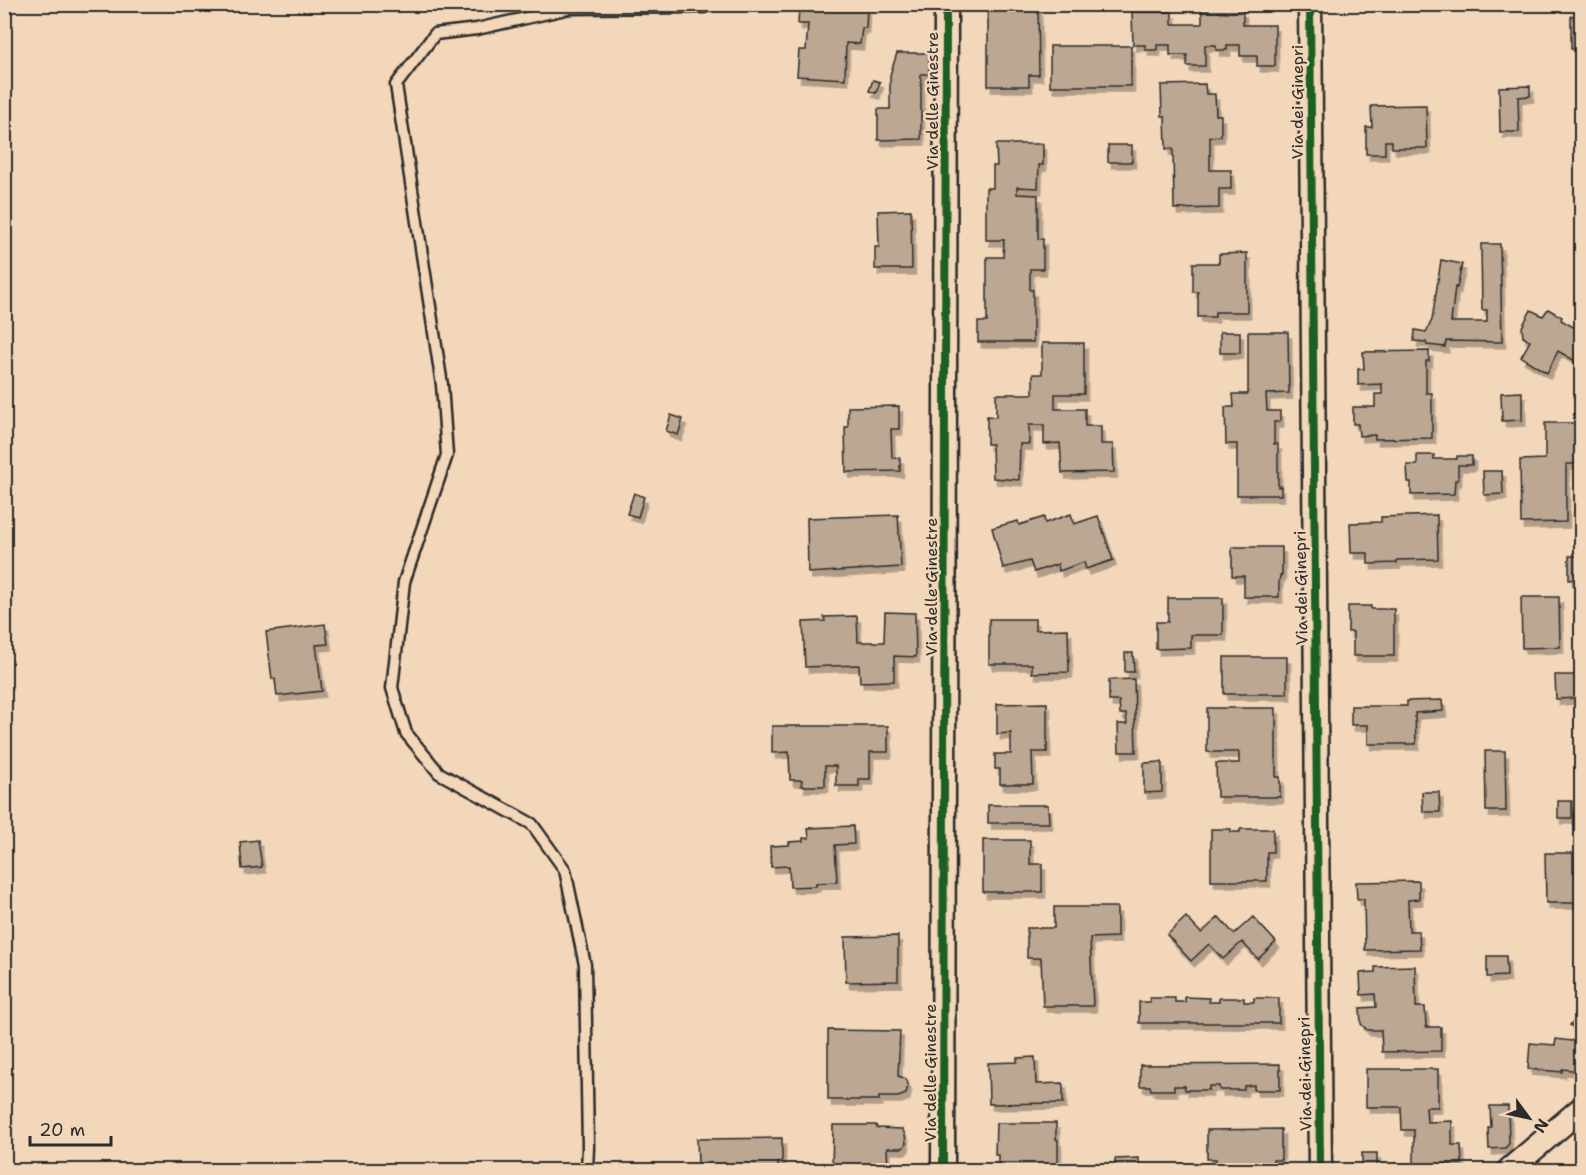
<svg xmlns="http://www.w3.org/2000/svg" width="1586" height="1175" font-family="'Shantell Sans',sans-serif">
	<style>
		.building { fill: #bba792; stroke: #2b2b2b; stroke-width: 1.5; filter: url(#shadow) }
		.lines { fill: none; stroke-linecap: round; stroke-linejoin: round }
		.lane-casing { stroke: #2b2b2b; stroke-width: 15 }
		.street-casing { stroke: #2b2b2b; stroke-width: 27 }
		.lane { stroke: #f3d7ba; stroke-width: 10 }
		.street { stroke: #f3d7ba; stroke-width: 22 }
		.cycleway-casing { stroke: #f3d7ba; stroke-width: 11 }
		.cycleway { stroke: #1b5e20; stroke-width: 8 }
		.labels { text-anchor: middle; dominant-baseline: central; stroke-width: 5; stroke-linejoin: round; paint-order: stroke }
		.street-label { font-size: 16px; fill: #2b2b2b; stroke: #f3d7ba }
	</style>
	<defs>
		<filter id="shadow"><feDropShadow dx="3.5" dy="6" stdDeviation="0" flood-color="#0004"/></filter>
	</defs>
	<rect width="100%" height="100%" fill="#f3d7ba"/>
	<filter id="ink" filterUnits="userSpaceOnUse"><feTurbulence type="fractalNoise" baseFrequency=".0167" numOctaves="2"/><feDisplacementMap in="SourceGraphic" scale="12" xChannelSelector="R" yChannelSelector="G"/><feConvolveMatrix kernelMatrix="1 2 1 2 8 2 1 2 1" color-interpolation-filters="sRGB"/></filter>
	<g filter="url(#ink)">
		<!-- building -->
		<g class="building">
			<polygon points="809,4 867,7 866,28 862,28 860,44 846,43 845,79 797,76 799,50 806,50 808,24 798,24 799,6 809,7"/>
			<polygon points="988,4 1038,4 1039,75 1029,75 1029,86 988,86"/>
			<polygon points="1202,11 1243,11 1243,25 1275,25 1275,66 1257,66 1257,56 1240,56 1240,45 1227,45 1227,50 1216,50 1216,45 1205,45 1205,66 1187,66 1187,55 1170,55 1170,45 1157,45 1157,50 1145,50 1145,45 1133,45 1132,12 1172,12 1172,24 1202,24"/>
			<rect x="1571" y="16" width="11" height="33"/>
			<rect x="1050" y="46" width="81" height="40"/>
			<polygon points="897,53 929,53 929,74 921,74 921,139 878,140 878,109 890,109 890,75"/>
			<polygon points="873,80 880,82 876,93 869,91"/>
			<polygon points="1205,84 1206,94 1215,94 1216,115 1221,115 1221,136 1210,137 1210,170 1231,170 1231,189 1219,189 1219,208 1174,209 1173,149 1166,149 1165,116 1162,116 1161,85"/>
			<polygon points="1530,86 1530,96 1518,97 1519,132 1500,132 1499,87"/>
			<polygon points="1426,105 1427,148 1392,148 1392,141 1385,141 1385,154 1366,154 1366,127 1372,127 1371,106"/>
			<polygon points="996,144 1043,144 1043,165 1039,165 1038,188 1017,187 1017,194 1038,195 1038,239 1043,239 1043,269 1030,269 1030,290 1033,290 1033,342 978,342 978,322 987,322 987,257 1003,257 1004,240 986,240 986,188 993,188 993,166 997,166"/>
			<rect x="1108" y="145" width="24" height="17"/>
			<polygon points="911,210 912,269 875,269 875,247 879,247 878,211"/>
			<polygon points="1481,244 1500,244 1502,342 1446,341 1445,347 1427,345 1426,342 1414,341 1415,330 1426,332 1432,320 1441,260 1462,264 1457,288 1455,287 1451,322 1487,322 1487,310 1482,310"/>
			<polygon points="1247,253 1247,312 1215,312 1215,317 1198,317 1198,292 1193,292 1193,263 1219,263 1219,254"/>
			<polygon points="1548,309 1562,317 1561,320 1582,332 1582,365 1558,351 1547,373 1521,357 1530,341 1523,337 1522,327 1531,310 1543,316"/>
			<rect x="1220" y="332" width="20" height="21"/>
			<polygon points="1248,332 1288,332 1289,393 1266,394 1267,411 1280,411 1280,422 1274,422 1274,444 1278,444 1278,487 1281,486 1281,495 1237,495 1237,444 1226,444 1225,407 1234,407 1233,394 1248,394"/>
			<polygon points="1042,343 1084,343 1084,394 1055,394 1055,409 1085,409 1085,426 1101,426 1101,444 1113,444 1114,472 1062,473 1060,443 1044,444 1044,425 1029,425 1029,444 1020,444 1019,480 993,478 992,444 987,444 987,416 996,417 996,394 1033,394 1033,374 1042,374"/>
			<polygon points="1429,351 1429,361 1426,361 1426,393 1432,393 1432,438 1375,439 1375,435 1359,436 1358,424 1353,424 1353,407 1375,407 1375,394 1382,394 1382,384 1358,385 1358,369 1364,369 1363,352"/>
			<polygon points="1522,392 1522,420 1502,421 1501,393"/>
			<polygon points="899,406 899,429 891,429 892,458 900,458 900,471 846,472 845,427 848,427 848,407"/>
			<polygon points="671,415 683,419 678,435 666,431"/>
			<polygon points="1545,423 1582,423 1582,464 1566,464 1566,522 1521,523 1520,460 1545,459"/>
			<polygon points="1417,455 1434,455 1434,459 1457,459 1457,456 1472,456 1472,465 1458,465 1458,480 1455,480 1454,494 1411,495 1411,482 1408,482 1407,465 1417,465"/>
			<polygon points="1483,471 1502,471 1503,494 1484,495"/>
			<polygon points="634,493 644,497 638,517 627,514"/>
			<polygon points="1071,514 1074,524 1098,516 1113,560 1086,569 1084,562 1059,571 1058,564 1034,572 1030,561 1003,568 992,528 1018,521 1019,525 1044,517 1045,523"/>
			<polygon points="898,515 901,567 808,573 807,518"/>
			<polygon points="1437,515 1438,559 1397,560 1397,563 1368,564 1368,553 1351,553 1350,523 1381,522 1381,517"/>
			<polygon points="1232,547 1282,547 1282,575 1280,576 1279,582 1279,597 1244,597 1244,576 1232,576"/>
			<polygon points="1569,556 1582,556 1582,596 1579,596 1579,579 1569,580"/>
			<polygon points="1521,597 1559,597 1560,647 1522,648"/>
			<polygon points="1168,598 1223,598 1223,635 1191,635 1191,648 1156,649 1156,622 1168,622"/>
			<polygon points="1348,606 1371,606 1371,609 1394,609 1394,656 1353,656 1353,632 1348,632"/>
			<polygon points="885,612 915,613 916,657 894,656 894,681 860,682 859,665 805,667 803,622 825,621 824,617 857,616 858,642 884,642"/>
			<polygon points="989,619 1035,619 1035,630 1068,629 1069,672 1032,673 1032,664 989,664"/>
			<polygon points="325,624 328,644 316,645 322,691 277,696 275,679 272,679 266,632"/>
			<polygon points="1125,653 1133,653 1134,672 1125,672"/>
			<rect x="1224" y="657" width="63" height="37"/>
			<polygon points="1555,675 1578,675 1579,698 1556,699"/>
			<polygon points="1134,679 1136,752 1119,752 1118,724 1127,724 1126,714 1120,714 1119,701 1109,701 1109,680"/>
			<polygon points="1442,700 1443,711 1415,713 1416,744 1368,744 1368,725 1351,725 1351,706 1407,706 1407,701"/>
			<polygon points="1047,703 1047,752 1032,752 1033,784 1000,784 1000,769 995,769 995,754 1011,754 1011,733 997,734 997,704"/>
			<polygon points="1207,708 1276,708 1276,777 1280,777 1280,797 1217,797 1216,763 1239,763 1239,752 1207,752"/>
			<polygon points="772,726 888,726 888,752 870,752 870,779 859,779 859,786 836,786 836,766 825,766 825,786 801,786 802,780 790,780 789,752 772,753"/>
			<polygon points="1485,751 1505,751 1506,811 1486,811"/>
			<polygon points="1162,762 1162,792 1144,793 1144,763"/>
			<polygon points="1422,792 1439,792 1440,812 1423,812"/>
			<rect x="1558" y="801" width="14" height="17"/>
			<polygon points="988,805 1048,805 1049,823 988,823"/>
			<polygon points="853,826 854,844 835,845 837,882 816,883 816,886 790,887 789,866 771,867 770,846 789,845 789,842 803,841 803,838 809,838 808,828"/>
			<polygon points="1211,829 1231,829 1231,832 1240,832 1240,829 1273,829 1273,852 1267,852 1267,881 1211,881"/>
			<polygon points="258,840 262,867 242,869 240,842"/>
			<polygon points="983,840 1030,840 1030,864 1042,864 1042,892 983,892"/>
			<polygon points="1545,853 1573,853 1573,872 1582,872 1582,903 1546,903"/>
			<polygon points="1419,881 1419,899 1408,900 1409,931 1419,931 1420,949 1365,950 1364,899 1357,899 1356,882"/>
			<polygon points="1054,907 1117,907 1117,937 1090,938 1093,1006 1043,1006 1041,958 1027,958 1027,928 1054,928"/>
			<polygon points="1186,917 1201,933 1219,917 1234,934 1253,917 1276,942 1258,959 1242,942 1223,959 1209,944 1191,961 1167,935"/>
			<polygon points="898,936 898,981 846,982 845,937"/>
			<polygon points="1487,956 1506,956 1507,976 1487,977"/>
			<polygon points="1415,966 1416,1007 1425,1007 1426,1027 1441,1027 1441,1051 1382,1052 1381,1030 1367,1030 1361,1024 1360,1008 1376,1007 1375,994 1361,995 1360,973 1375,972 1375,967"/>
			<polygon points="1185,997 1209,998 1209,1002 1219,1002 1219,998 1244,998 1244,1002 1254,1002 1254,998 1279,998 1279,1023 1139,1023 1139,1002 1150,1002 1150,998 1175,998 1175,1002 1185,1002"/>
			<polygon points="1582,1012 1582,1071 1562,1069 1562,1072 1528,1069 1530,1043 1555,1045 1556,1039 1572,1041 1579,1033 1570,1025"/>
			<polygon points="828,1030 900,1031 898,1076 904,1078 907,1082 908,1086 906,1094 898,1097 879,1097 879,1100 828,1100"/>
			<polygon points="1035,1057 1036,1084 1063,1083 1063,1103 989,1104 988,1063 1017,1062 1017,1058"/>
			<polygon points="1280,1064 1280,1090 1254,1090 1254,1085 1244,1086 1244,1090 1220,1090 1219,1086 1209,1086 1209,1090 1185,1090 1185,1086 1174,1086 1174,1090 1151,1090 1150,1086 1140,1086 1140,1065"/>
			<polygon points="1366,1069 1438,1069 1438,1107 1426,1107 1427,1122 1452,1121 1452,1145 1461,1145 1462,1164 1414,1165 1414,1130 1402,1130 1401,1107 1366,1107"/>
			<polygon points="1490,1106 1508,1106 1509,1144 1505,1148 1489,1149 1488,1128 1491,1127"/>
			<polygon points="996,1123 1056,1123 1056,1139 1058,1140 1058,1168 998,1167 998,1155 995,1155"/>
			<polygon points="833,1125 876,1125 877,1128 902,1129 905,1134 906,1144 903,1148 887,1148 888,1170 832,1170"/>
			<polygon points="1281,1129 1281,1160 1273,1160 1273,1170 1216,1170 1216,1159 1207,1159 1207,1130"/>
			<polygon points="782,1138 782,1162 778,1163 778,1170 701,1170 701,1164 698,1164 697,1139"/>
			<polygon points="1362,1153 1377,1153 1377,1169 1403,1169 1403,1170 1362,1170"/>
			<polygon points="1139,1158 1139,1170 1115,1170 1115,1159"/>
		</g>
		<g class="lines">
			<defs>
				<polyline id="lane" points="587,1170 588,1147 585,965 565,870 532,824 439,773 406,733 392,688 404,582 447,455 442,385 396,85 435,34 477,29 570,8 704,7 709,4"/>
				<g id="street">
					<polyline points="1310,4 1320,1170"/>
					<polyline points="943,1170 946,4"/>
					<polyline points="1509,1170 1582,1108"/>
				</g>
			</defs>
			<!-- lane casing -->
			<use href="#lane" class="lane-casing"/>
			<!-- street casing -->
			<use href="#street" class="street-casing"/>
			<!-- lane -->
			<use href="#lane" class="lane"/>
			<!-- street -->
			<use href="#street" class="street"/>
			<defs>
				<g id="cycleway">
					<polyline points="1310,4 1320,1170"/>
					<polyline points="943,1170 946,4"/>
				</g>
			</defs>
			<!-- cycleway casing -->
			<use href="#cycleway" class="cycleway-casing"/>
			<!-- cycleway -->
			<use href="#cycleway" class="cycleway"/>
		</g>
	</g>
	<g class="labels">
		<!-- street labels -->
		<g class="street-label">
			<text transform="translate(932 101) rotate(-90)">Via delle Ginestre</text>
			<text transform="translate(1297 102) rotate(-90)">Via dei Ginepri</text>
			<text transform="translate(931 587) rotate(-90)">Via delle Ginestre</text>
			<text transform="translate(1301 588) rotate(-91)">Via dei Ginepri</text>
			<text transform="translate(930 1073) rotate(-90)">Via delle Ginestre</text>
			<text transform="translate(1305 1074) rotate(-91)">Via dei Ginepri</text>
		</g>
	</g>
	<!-- margin -->
	<rect width="1586" height="1175" fill="none" stroke="#f3d7ba" stroke-width="24"/>
	<rect x="12" y="12" width="1562" height="1151" fill="none" stroke="#2b2b2b" stroke-width="2" filter="url(#ink)"/>
	<!-- north arrow -->
	<g transform="translate(1529 1118) rotate(123)" stroke="#f3d7ba" stroke-width="4.5" paint-order="stroke">
	<path d="M0-4.5L10 22L0 15L-10 22Z" fill="#2b2b2b"/>
	<text y="-9" font-size="16" font-weight="bold" text-anchor="middle" fill="#2b2b2b">N</text>
	</g>
	<!-- scale -->
	<path d="M30 1136v9h81v-9" fill="none" stroke="#2b2b2b" stroke-width="3"/>
	<text x="39" y="1136" font-size="18" fill="#2b2b2b" stroke="#f3d7ba" stroke-width="4.5" paint-order="stroke">20 m</text>
</svg>
